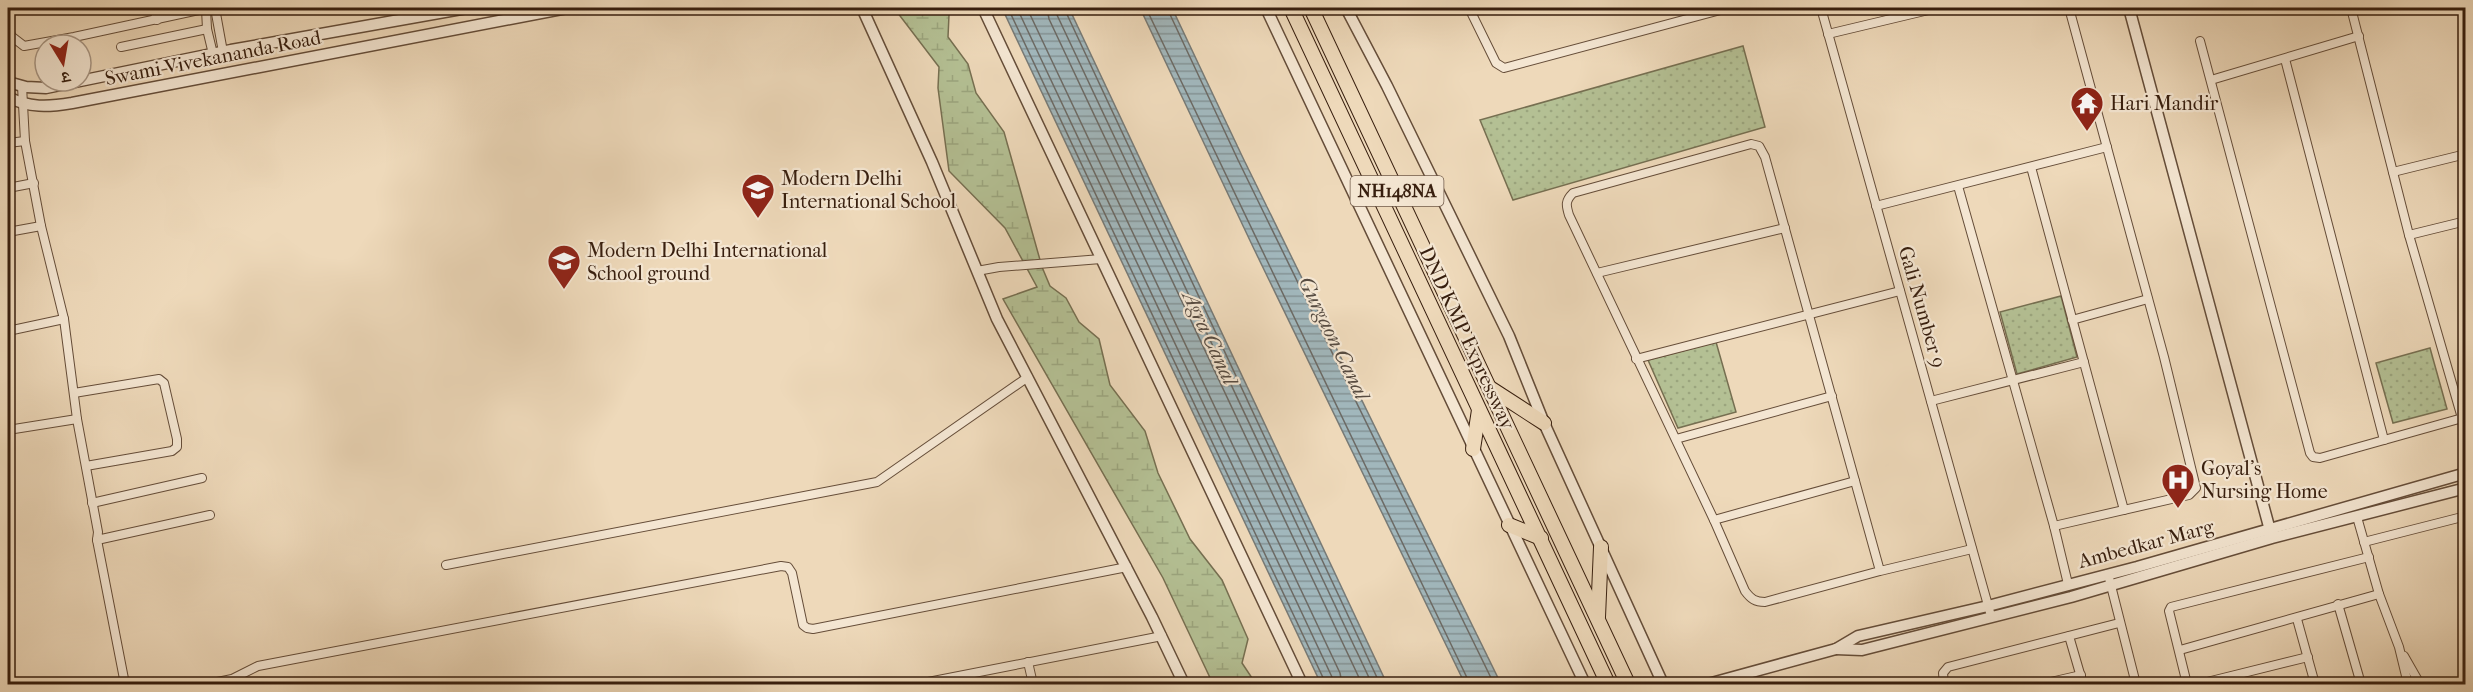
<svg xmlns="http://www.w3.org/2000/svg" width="2473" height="692" font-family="'IM FELL French Canon','Noto Serif Devanagari',serif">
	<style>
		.wetland { fill: url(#wetland-marsh); stroke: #766f51; stroke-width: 1.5 }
		.park { fill: url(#park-dots); stroke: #766f51; stroke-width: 1.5 }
		.water { fill: url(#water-rules); stroke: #777a76; stroke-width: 1.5 }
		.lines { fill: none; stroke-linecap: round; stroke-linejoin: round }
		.shore { stroke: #6c6a65; stroke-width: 1.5 }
		.minor-casing { stroke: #654d39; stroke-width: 10 }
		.tertiary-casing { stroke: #654d39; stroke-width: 13 }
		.trunk-casing { stroke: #371e0e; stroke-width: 16 }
		.minor { stroke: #f4e6d2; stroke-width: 8 }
		.tertiary { stroke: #f4e6d2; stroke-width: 10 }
		.trunk { stroke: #eed9ba; stroke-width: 14 }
		.labels { text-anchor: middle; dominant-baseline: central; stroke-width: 4.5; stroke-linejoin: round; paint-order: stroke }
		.shield { fill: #f4e6d2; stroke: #705a49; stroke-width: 1.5 }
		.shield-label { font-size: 18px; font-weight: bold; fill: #371e0e }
		.street-label { font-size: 20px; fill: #371e0e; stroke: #f4e6d2 }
		.poi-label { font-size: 20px; fill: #371e0e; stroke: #f4e6d2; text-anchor: start }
		.water-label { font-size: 21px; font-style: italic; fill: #574c42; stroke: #f4e6d2 }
	</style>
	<defs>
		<pattern id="wetland-marsh" width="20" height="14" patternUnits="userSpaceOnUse" patternTransform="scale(1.5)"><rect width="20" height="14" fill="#b4c094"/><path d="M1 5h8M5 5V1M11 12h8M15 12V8" fill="none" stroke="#9ba57e"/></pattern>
		<pattern id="park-dots" width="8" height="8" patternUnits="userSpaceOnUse" patternTransform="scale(1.5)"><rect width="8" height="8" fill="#b4c094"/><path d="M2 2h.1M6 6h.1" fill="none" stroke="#9ba57e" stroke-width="1.8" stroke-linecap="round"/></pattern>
		<pattern id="water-rules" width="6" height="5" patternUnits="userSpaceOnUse" patternTransform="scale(1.5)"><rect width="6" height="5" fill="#a1b7bc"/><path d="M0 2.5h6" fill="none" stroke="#849497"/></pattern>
	</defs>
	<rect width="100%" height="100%" fill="#eed9ba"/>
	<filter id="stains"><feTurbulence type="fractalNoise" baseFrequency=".00333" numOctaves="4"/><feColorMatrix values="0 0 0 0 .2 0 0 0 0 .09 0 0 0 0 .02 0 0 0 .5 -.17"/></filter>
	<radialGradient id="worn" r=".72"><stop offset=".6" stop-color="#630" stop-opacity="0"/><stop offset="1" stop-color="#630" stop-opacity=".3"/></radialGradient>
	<!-- wetland -->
	<polygon class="wetland" points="894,8 944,8 949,15 948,37 968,64 976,93 1004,132 1042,267 1050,286 1066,298 1079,322 1099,339 1110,385 1145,431 1158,473 1190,539 1222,580 1248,639 1242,663 1256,684 1213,684 1163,578 1003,299 1037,287 1005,228 949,171 938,88 939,67"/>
	<!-- park -->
	<g class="park">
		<polygon points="1743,46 1765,127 1513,200 1480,120"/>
		<polygon points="2061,296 2077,357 2017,374 2000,312"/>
		<polygon points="1716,342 1736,412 1678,428 1648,360"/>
		<polygon points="2430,348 2447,409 2393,423 2376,363"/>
	</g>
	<!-- water -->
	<g class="water">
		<polygon points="1002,8 1069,8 1387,684 1321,684"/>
		<polygon points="1140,8 1172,8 1243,158 1501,684 1465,684 1254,249"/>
	</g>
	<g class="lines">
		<!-- shore -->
		<g class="shore">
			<polyline points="1008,8 1326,684"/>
			<polyline points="1017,8 1332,677 1333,684"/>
			<polyline points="1027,8 1340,673 1342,684"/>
			<polyline points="1047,8 1049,19 1362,684"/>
			<polyline points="1056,8 1057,15 1372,684"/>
			<polyline points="1064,8 1380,684"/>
			<polyline points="1146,8 1470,684"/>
			<polyline points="1167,8 1238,160 1494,684"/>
		</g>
		<defs>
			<g id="minor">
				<polyline points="154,8 157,20"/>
				<polyline points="215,8 223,52"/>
				<polyline points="1469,8 1496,63 1504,68 1728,8"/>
				<polyline points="1821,8 1991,616"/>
				<polyline points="2351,8 2409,235 2462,418"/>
				<polyline points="206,9 207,29 213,54"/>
				<polyline points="8,23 11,36 24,46 74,37 208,8"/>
				<polyline points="1828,34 1937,8"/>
				<polyline points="2200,41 2310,453 2313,457 2320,458 2466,417"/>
				<polyline points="121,47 207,29"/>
				<polyline points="2285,59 2384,440"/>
				<polyline points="2211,80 2359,36"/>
				<polyline points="22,86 25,141 41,226 64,319 77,419 98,532 97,540 210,515"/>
				<polyline points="8,143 25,141"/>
				<polyline points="2031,167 2124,510"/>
				<polyline points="2393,172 2466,154"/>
				<polyline points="1958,186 2054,526 2068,584"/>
				<polyline points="8,188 34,183"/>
				<polyline points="1876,206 2107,147"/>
				<polyline points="8,232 41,226"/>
				<polyline points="2409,235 2466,221"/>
				<polyline points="977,271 999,267 1101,259"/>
				<polyline points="1597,273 1785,228"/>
				<polyline points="2072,320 2148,299"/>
				<polyline points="8,331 64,319"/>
				<polyline points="1636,359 1900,291"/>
				<polyline points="74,393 159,379 164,383 177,439 177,447 172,451 86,466"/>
				<polyline points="1931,401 2084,362"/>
				<polyline points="8,430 77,419"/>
				<polyline points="1676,439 1832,396"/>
				<polyline points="92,503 202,478"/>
				<polyline points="2357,517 2379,594 2399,647 2408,684"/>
				<polyline points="1714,520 1855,481"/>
				<polyline points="2054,526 2189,495 2196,488 2164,357 2069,8"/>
				<polyline points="97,540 125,684"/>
				<polyline points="2364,542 2466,516"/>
				<polyline points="446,565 877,482 1028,377"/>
				<path d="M1880,571l-115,-414 -6,-11 -8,-2 -178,49c-8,8 -7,12 -4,22l145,305 31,71c6,8 10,11 20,11l115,-31 92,-22"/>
				<polyline points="2108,574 2136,684"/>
				<polyline points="2338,604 2361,684"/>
				<polyline points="2297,619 2315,684"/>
				<polyline points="2069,636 2083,684"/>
				<polyline points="2180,650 2379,594"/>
				<polyline points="2404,656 2420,684"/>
				<polyline points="1028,662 1033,684"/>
				<polyline points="208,684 232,679 258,666 781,566 788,567 792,573 803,625 807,628 813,629 1127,567"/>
				<polyline points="918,684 1162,636"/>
				<polyline points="1944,684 1943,673 1948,667 2119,623"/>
				<polyline points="2042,684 2081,675"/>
				<polyline points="2187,684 2169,611 2171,607 2369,557"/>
				<polyline points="2199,684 2308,657"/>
			</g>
			<g id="tertiary">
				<polyline points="862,8 932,162 997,319 1152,617 1184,684"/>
				<polyline points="983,8 1302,684"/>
				<polyline points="1266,8 1585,684"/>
				<polyline points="1346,8 1387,86 1509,336 1544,423 1663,684"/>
				<polyline points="2129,8 2271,534"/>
				<polyline points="8,82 26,87 46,88 231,50 467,8"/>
				<path d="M8,97c21,11 40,10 64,6l495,-95"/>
				<polyline points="1836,649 1862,650 2071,597 2272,538 2466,488"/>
				<polyline points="1708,684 1836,649 1858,636 1988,606 2137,567 2466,473"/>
			</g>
			<g id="trunk">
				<polyline points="1291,8 1608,684"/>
				<polyline points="1311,8 1628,684"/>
				<polyline points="1490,388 1544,423"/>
				<polyline points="1473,449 1479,410"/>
				<polyline points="1509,525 1541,538"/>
				<polyline points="1598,617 1601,547"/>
			</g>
		</defs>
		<!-- minor casing -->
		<use href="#minor" class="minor-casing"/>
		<!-- tertiary casing -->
		<use href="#tertiary" class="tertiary-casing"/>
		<!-- trunk casing -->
		<use href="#trunk" class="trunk-casing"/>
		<!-- minor -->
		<use href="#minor" class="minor"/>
		<!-- tertiary -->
		<use href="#tertiary" class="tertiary"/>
		<!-- trunk -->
		<use href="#trunk" class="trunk"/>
	</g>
	<!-- icons -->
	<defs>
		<symbol id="temple-pin" viewBox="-11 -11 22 30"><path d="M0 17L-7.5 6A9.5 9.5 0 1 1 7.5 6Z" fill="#8f2418" stroke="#f4e6d2"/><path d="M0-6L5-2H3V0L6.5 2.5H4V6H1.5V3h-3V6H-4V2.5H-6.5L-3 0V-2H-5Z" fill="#fff"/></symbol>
		<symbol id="school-pin" viewBox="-11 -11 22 30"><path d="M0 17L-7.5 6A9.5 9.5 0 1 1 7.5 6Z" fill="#8f2418" stroke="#f4e6d2"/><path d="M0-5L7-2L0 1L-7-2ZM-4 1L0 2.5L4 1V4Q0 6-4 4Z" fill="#fff"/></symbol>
		<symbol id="hospital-pin" viewBox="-11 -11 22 30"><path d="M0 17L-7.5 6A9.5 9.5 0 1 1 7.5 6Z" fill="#8f2418" stroke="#f4e6d2"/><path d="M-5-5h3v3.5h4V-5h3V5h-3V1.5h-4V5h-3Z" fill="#fff"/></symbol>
	</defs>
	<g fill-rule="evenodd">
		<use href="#temple-pin" x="2068" y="84" width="38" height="52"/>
		<use href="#school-pin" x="739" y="171" width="38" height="52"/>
		<use href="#school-pin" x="545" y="242" width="38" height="52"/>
		<use href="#hospital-pin" x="2159" y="461" width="38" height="52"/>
	</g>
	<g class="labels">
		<!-- shield labels -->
		<rect class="shield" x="1350.5" y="176" width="93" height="30" rx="4.5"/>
		<g class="shield-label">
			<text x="1397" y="191">NH148NA</text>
		</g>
		<!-- street labels -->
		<g class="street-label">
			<text transform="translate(213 58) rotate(-11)">Swami Vivekananda Road</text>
			<text transform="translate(1922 307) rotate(74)">Gali Number 9</text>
			<text transform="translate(1467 338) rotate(65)">DND KMP Expressway</text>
			<text transform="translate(2146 544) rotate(-15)">Ambedkar Marg</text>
		</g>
		<!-- poi labels -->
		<g class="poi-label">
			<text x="2110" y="103">Hari Mandir</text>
			<text x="781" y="178">Modern Delhi<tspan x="781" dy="23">International School</tspan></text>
			<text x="587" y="250">Modern Delhi International<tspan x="587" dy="23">School ground</tspan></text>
			<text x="2201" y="468">Goyal's<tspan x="2201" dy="23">Nursing Home</tspan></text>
		</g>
		<!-- water labels -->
		<g class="water-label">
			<text transform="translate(1210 338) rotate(65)">Agra Canal</text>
			<text transform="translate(1334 338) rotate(64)">Gurgaon Canal</text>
		</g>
	</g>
	<!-- margin -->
	<rect width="2473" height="692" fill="none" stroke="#eed9ba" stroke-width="30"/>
	<rect x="9" y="9" width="2455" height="674" fill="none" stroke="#371e0e" stroke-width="3"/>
	<rect x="15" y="15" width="2443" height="662" fill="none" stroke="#371e0e" stroke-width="1.5"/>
	<!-- north arrow -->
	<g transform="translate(63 63) rotate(169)"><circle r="28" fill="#f4e6d2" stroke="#a89684" stroke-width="1.5"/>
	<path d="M0-4.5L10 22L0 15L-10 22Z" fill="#8f2418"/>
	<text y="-9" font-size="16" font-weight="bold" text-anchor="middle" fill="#371e0e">उ</text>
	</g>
	<rect width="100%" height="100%" filter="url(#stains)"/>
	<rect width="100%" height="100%" fill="url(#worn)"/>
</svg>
